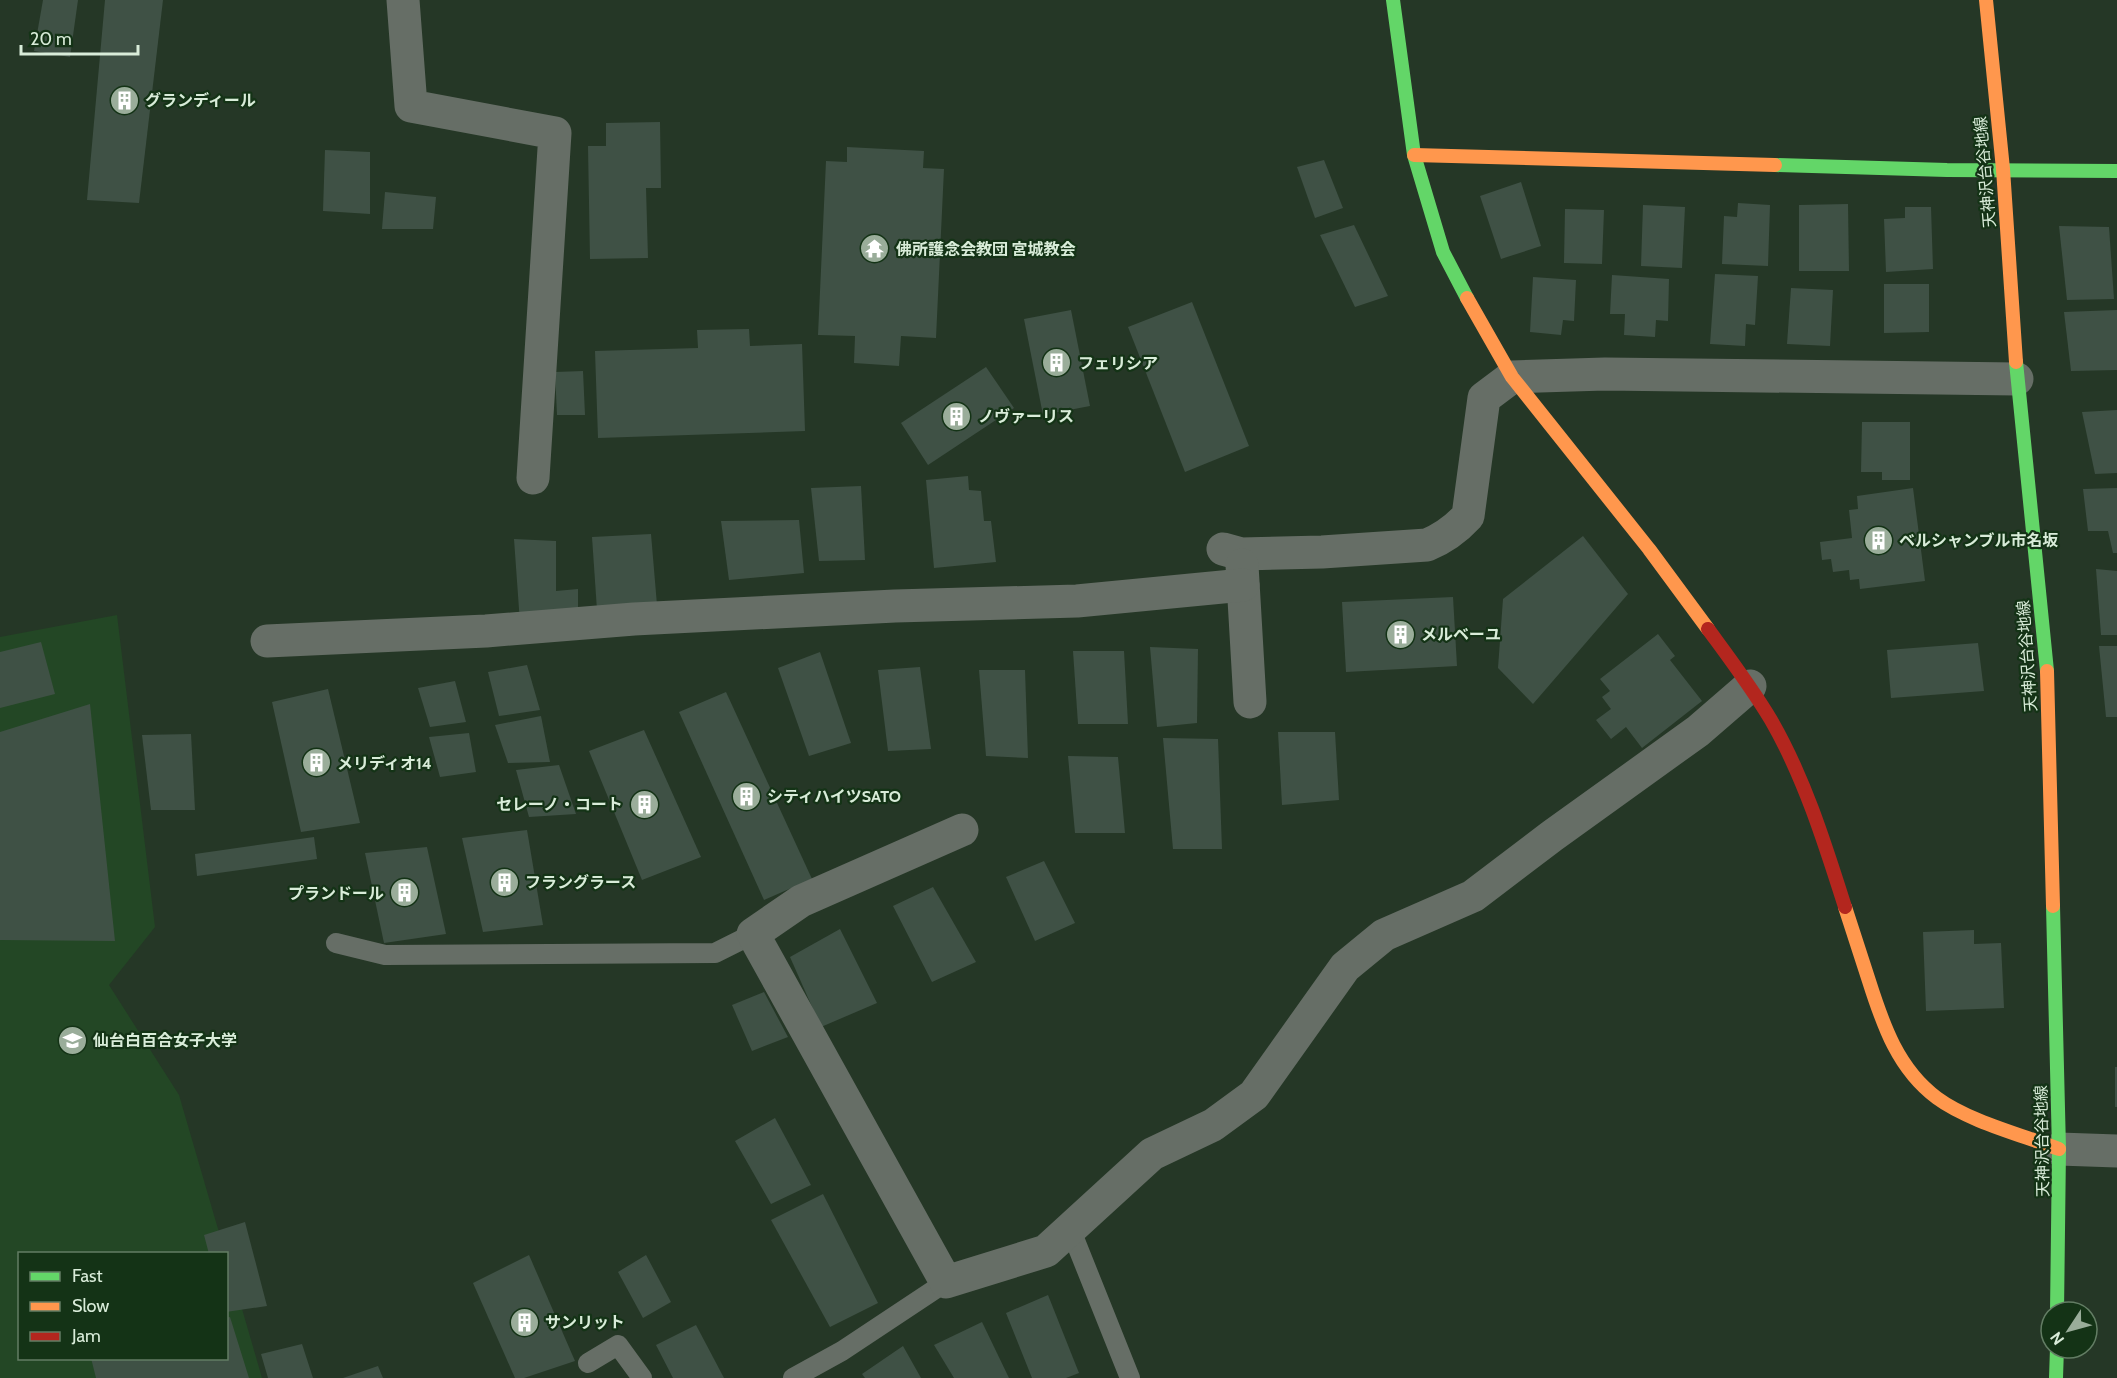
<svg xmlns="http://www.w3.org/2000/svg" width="2117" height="1378" font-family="Cabin,'Noto Sans JP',sans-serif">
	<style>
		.built { fill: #234725 }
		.building { fill: #3f5145 }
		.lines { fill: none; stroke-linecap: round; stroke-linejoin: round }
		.lane { stroke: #666e66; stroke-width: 20 }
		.street { stroke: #666e66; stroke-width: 33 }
		.fast { stroke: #63d668; stroke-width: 14 }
		.slow { stroke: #ff974d; stroke-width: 14 }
		.jam { stroke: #b3261e; stroke-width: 14 }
		.labels { text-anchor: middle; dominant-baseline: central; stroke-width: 4.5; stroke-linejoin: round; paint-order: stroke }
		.poi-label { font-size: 16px; font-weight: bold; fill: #d9ecd9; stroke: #143316; text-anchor: start }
		.street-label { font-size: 16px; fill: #d9ecd9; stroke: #143316 }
	</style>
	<rect width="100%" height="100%" fill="#253726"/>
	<!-- built -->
	<polygon class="built" points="117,615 155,927 109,985 179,1095 225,1253 20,1254 20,1358 226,1358 227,1257 262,1378 0,1378 0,637"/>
	<!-- building -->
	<g class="building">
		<polygon points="43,0 78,0 70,57 34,51"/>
		<polygon points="105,0 163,0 139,203 87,200"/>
		<polygon points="660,122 661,188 646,188 648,258 590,259 588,146 606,146 606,123"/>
		<polygon points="847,147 924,151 923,168 944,169 936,338 901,336 899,366 854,363 855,336 818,335 826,161 847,162"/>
		<polygon points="325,150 370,152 370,214 323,211"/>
		<polygon points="1324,160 1343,208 1315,218 1297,167"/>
		<polygon points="1521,182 1541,246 1501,259 1480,196"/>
		<polygon points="385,192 436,197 433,229 382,229"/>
		<polygon points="1738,203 1770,205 1768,266 1722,264 1724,216 1737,217"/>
		<polygon points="1848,204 1849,271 1799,271 1799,205"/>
		<polygon points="1643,205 1685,207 1682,268 1641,266"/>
		<polygon points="1905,207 1931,207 1933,269 1886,272 1884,219 1905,218"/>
		<polygon points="1565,209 1604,210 1602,264 1564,263"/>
		<polygon points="1354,225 1388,296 1355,307 1320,235"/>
		<polygon points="2059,226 2109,227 2114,299 2067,300"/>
		<polygon points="1715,274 1758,276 1755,325 1746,324 1745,346 1710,344"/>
		<polygon points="1612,275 1669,279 1668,321 1656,320 1655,337 1624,335 1625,314 1610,314"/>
		<polygon points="1533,277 1576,280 1574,321 1563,320 1561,335 1530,332"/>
		<polygon points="1884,284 1929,284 1929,332 1884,333"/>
		<polygon points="1791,288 1833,290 1830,346 1787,344"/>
		<polygon points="1192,302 1249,446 1185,472 1128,327"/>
		<polygon points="1071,310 1090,406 1043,415 1024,319"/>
		<polygon points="2117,310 2117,370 2071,371 2064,312"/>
		<polygon points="749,329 750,346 802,344 805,431 598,438 595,351 698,348 697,330"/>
		<polygon points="986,367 1014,408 928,465 901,423"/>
		<polygon points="583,371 585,415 557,415 555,372"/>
		<polygon points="2117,410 2117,473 2095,474 2082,412"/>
		<polygon points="1862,422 1910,422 1910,480 1882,480 1882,472 1861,472"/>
		<polygon points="968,476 969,490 981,491 984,521 991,521 996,562 934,568 926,480"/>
		<polygon points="861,486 865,560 819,561 811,488"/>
		<polygon points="1913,488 1925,581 1860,589 1859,579 1850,580 1849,570 1833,572 1831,559 1822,560 1820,542 1852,538 1849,510 1858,509 1857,496"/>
		<polygon points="2117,488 2117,553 2113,553 2108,531 2088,531 2083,489"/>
		<polygon points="799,520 804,573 729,580 721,521"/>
		<polygon points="651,534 657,605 597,610 592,537"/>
		<polygon points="1583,536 1628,594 1533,704 1498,668 1503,599"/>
		<polygon points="514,539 556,541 556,591 578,589 578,617 520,623"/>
		<polygon points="2096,569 2117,571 2117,635 2101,635"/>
		<polygon points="1453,597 1457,666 1346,672 1342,602"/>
		<polygon points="1658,634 1675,656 1670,660 1702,701 1642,748 1626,727 1611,739 1596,720 1611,709 1602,697 1610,691 1600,679"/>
		<polygon points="41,642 55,694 0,708 0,652"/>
		<polygon points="1978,643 1984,691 1891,698 1887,650"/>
		<polygon points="2099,646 2117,646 2117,717 2106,717"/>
		<polygon points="1150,647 1198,649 1197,723 1157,727"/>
		<polygon points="1073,651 1124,651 1128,724 1078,724"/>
		<polygon points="820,652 851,743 809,756 778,668"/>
		<polygon points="527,665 540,710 499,716 488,672"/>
		<polygon points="920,667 931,749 888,751 878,670"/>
		<polygon points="979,670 1025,670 1028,758 986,756"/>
		<polygon points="455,681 466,722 430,727 418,688"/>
		<polygon points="328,689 360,823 301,832 272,702"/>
		<polygon points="726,692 812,879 764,900 679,712"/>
		<polygon points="90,704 115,941 0,940 0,732"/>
		<polygon points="541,716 550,762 508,763 495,725"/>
		<polygon points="644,730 701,857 642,880 589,751"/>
		<polygon points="1278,732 1335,732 1339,800 1282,805"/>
		<polygon points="469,733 476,772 440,777 429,737"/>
		<polygon points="191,734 195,810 151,810 142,735"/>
		<polygon points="1163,738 1218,739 1222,849 1173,849"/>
		<polygon points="1068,756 1118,757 1125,833 1075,833"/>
		<polygon points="559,765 576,814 529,817 516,770"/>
		<polygon points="527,830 543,925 483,932 462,838"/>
		<polygon points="314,837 317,859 197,876 195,854"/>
		<polygon points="427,847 446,934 384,943 365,853"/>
		<polygon points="1044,861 1075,923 1035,941 1006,877"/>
		<polygon points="933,887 976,962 932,982 893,906"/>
		<polygon points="840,929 877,1003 821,1027 790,957"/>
		<polygon points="1974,930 1974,944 2001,943 2004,1008 1926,1011 1923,932"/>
		<polygon points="764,992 788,1037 752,1051 732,1005"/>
		<rect x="2115" y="1067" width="2" height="40"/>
		<polygon points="775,1118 811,1185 771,1204 735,1141"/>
		<polygon points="823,1194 878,1303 830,1327 771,1220"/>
		<polygon points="245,1222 267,1306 226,1312 226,1254 209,1254 204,1235"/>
		<polygon points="529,1255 575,1361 524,1378 515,1378 473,1283"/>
		<polygon points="646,1255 671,1302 643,1318 618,1272"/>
		<polygon points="1048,1295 1079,1373 1066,1378 1032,1378 1006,1313"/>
		<polygon points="230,1317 249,1378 96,1378 91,1358 226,1358 226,1318"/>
		<polygon points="982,1322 1009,1378 954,1378 934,1345"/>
		<polygon points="696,1325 724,1378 673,1378 656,1345"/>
		<polygon points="302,1344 313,1378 268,1378 261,1354"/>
		<polygon points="903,1346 921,1378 865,1378 862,1374"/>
		<polygon points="378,1366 383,1378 343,1378"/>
	</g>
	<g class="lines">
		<!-- lane -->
		<g class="lane">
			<polyline points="336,943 385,955 715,953 753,934"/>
			<polyline points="1070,1228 1130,1378"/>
			<polyline points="588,1363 618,1345 642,1378"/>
			<polyline points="793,1378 842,1351 946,1282"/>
		</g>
		<!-- street -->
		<g class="street">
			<polyline points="403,0 411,106 555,133 533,478"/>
			<path d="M1223,549l18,5 81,-2 105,-7c17,-7 29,-16 41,-29l16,-118 28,-21 93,-3 412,5"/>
			<polyline points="1242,565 1250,702"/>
			<polyline points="267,641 486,631 634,619 895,606 1077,601 1243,585"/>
			<polyline points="962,830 801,901 753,934 946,1282 1046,1251 1152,1154 1213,1125 1254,1095 1345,967 1384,935 1473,896 1552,836 1698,731 1750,686"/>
			<polyline points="2059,1149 2117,1151"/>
		</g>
		<!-- fast -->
		<g class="fast">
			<polyline points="1393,0 1414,155 1443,252 1467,298"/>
			<polyline points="1775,165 1947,170 2117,171"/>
			<polyline points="2016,362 2047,671"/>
			<polyline points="2053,906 2059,1149 2057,1312"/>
			<polyline points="2056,1378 2057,1348"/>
		</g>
		<!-- slow -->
		<g class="slow">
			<polyline points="1986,0 2003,169 2016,362"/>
			<polyline points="1414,155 1775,165"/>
			<polyline points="1467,298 1512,377 1649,549 1708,629"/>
			<polyline points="2047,671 2053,906"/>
			<path d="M1845,907c8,25 16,49 24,74 14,44 29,88 68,117 31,23 85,37 122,51"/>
		</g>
		<!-- jam -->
		<path class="jam" d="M1708,629c22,30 44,59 63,91 33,57 54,124 74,187"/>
	</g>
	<!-- icons -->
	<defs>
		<symbol id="building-disc" viewBox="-11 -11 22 22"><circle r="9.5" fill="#9aad9a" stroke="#143316"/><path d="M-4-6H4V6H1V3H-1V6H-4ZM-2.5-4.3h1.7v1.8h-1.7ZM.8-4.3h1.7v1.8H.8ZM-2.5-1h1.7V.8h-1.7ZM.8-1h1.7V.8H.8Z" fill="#fff"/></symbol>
		<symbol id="temple-disc" viewBox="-11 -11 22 22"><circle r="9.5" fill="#9aad9a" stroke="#143316"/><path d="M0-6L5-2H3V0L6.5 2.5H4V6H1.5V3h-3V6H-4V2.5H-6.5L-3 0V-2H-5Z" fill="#fff"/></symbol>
		<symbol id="school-disc" viewBox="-11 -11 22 22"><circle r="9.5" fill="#9aad9a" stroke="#143316"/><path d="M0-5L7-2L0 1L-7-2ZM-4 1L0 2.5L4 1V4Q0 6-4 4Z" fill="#fff"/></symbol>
	</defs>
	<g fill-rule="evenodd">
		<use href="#building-disc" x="108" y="84" width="33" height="33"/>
		<use href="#temple-disc" x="858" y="232" width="33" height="33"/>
		<use href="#building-disc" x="1040" y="346" width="33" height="33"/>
		<use href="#building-disc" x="940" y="400" width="33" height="33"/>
		<use href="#building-disc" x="1862" y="524" width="33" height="33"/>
		<use href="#building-disc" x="1384" y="618" width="33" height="33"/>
		<use href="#building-disc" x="300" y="746" width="33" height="33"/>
		<use href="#building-disc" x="730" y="780" width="33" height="33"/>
		<use href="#building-disc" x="628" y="788" width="33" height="33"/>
		<use href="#building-disc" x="488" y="866" width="33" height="33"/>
		<use href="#building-disc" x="388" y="876" width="33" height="33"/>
		<use href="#school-disc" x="56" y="1024" width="33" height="33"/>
		<use href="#building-disc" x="508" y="1306" width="33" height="33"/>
	</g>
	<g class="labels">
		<!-- poi labels -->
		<g class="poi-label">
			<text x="145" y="100">グランディール</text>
			<text x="896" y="249">佛所護念会教団 宮城教会</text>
			<text x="1078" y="363">フェリシア</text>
			<text x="978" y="416">ノヴァーリス</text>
			<text x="1899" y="540">ベルシャンブル市名坂</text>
			<text x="1421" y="634">メルベーユ</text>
			<text x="337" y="763">メリディオ14</text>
			<text x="767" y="796">シティハイツSATO</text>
			<text x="623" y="804" text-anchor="end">セレーノ・コート</text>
			<text x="525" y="882">フラングラース</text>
			<text x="384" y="893" text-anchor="end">プランドール</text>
			<text x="93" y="1040">仙台白百合女子大学</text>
			<text x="545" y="1322">サンリット</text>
		</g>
		<!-- street labels -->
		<g class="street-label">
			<text transform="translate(1985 172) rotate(-95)">天神沢台谷地線</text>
			<text transform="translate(2027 656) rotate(-94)">天神沢台谷地線</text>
			<text transform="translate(2042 1141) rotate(-91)">天神沢台谷地線</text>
		</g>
	</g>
	<!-- legend -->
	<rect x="18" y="1252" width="210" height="108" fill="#143316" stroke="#637d64" stroke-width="1.5"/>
	<rect x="30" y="1272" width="30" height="9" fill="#63d668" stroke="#637d64" stroke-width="1.5"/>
	<text x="72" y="1282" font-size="18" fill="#d9ecd9">Fast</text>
	<rect x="30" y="1302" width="30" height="9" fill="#ff974d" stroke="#637d64" stroke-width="1.5"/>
	<text x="72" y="1312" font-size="18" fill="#d9ecd9">Slow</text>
	<rect x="30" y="1332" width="30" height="9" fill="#b3261e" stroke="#637d64" stroke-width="1.5"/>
	<text x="72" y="1342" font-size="18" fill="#d9ecd9">Jam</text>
	<!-- north arrow -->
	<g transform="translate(2069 1330) rotate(234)"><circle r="28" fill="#143316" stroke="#637d64" stroke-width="1.5"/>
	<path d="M0-4.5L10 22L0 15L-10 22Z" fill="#9aad9a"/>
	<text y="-9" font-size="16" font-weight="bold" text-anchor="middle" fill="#d9ecd9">N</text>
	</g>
	<!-- scale -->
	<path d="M21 45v9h117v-9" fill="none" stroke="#d9ecd9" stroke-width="3"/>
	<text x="30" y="45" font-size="18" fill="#d9ecd9" stroke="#143316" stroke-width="4.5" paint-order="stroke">20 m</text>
</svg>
